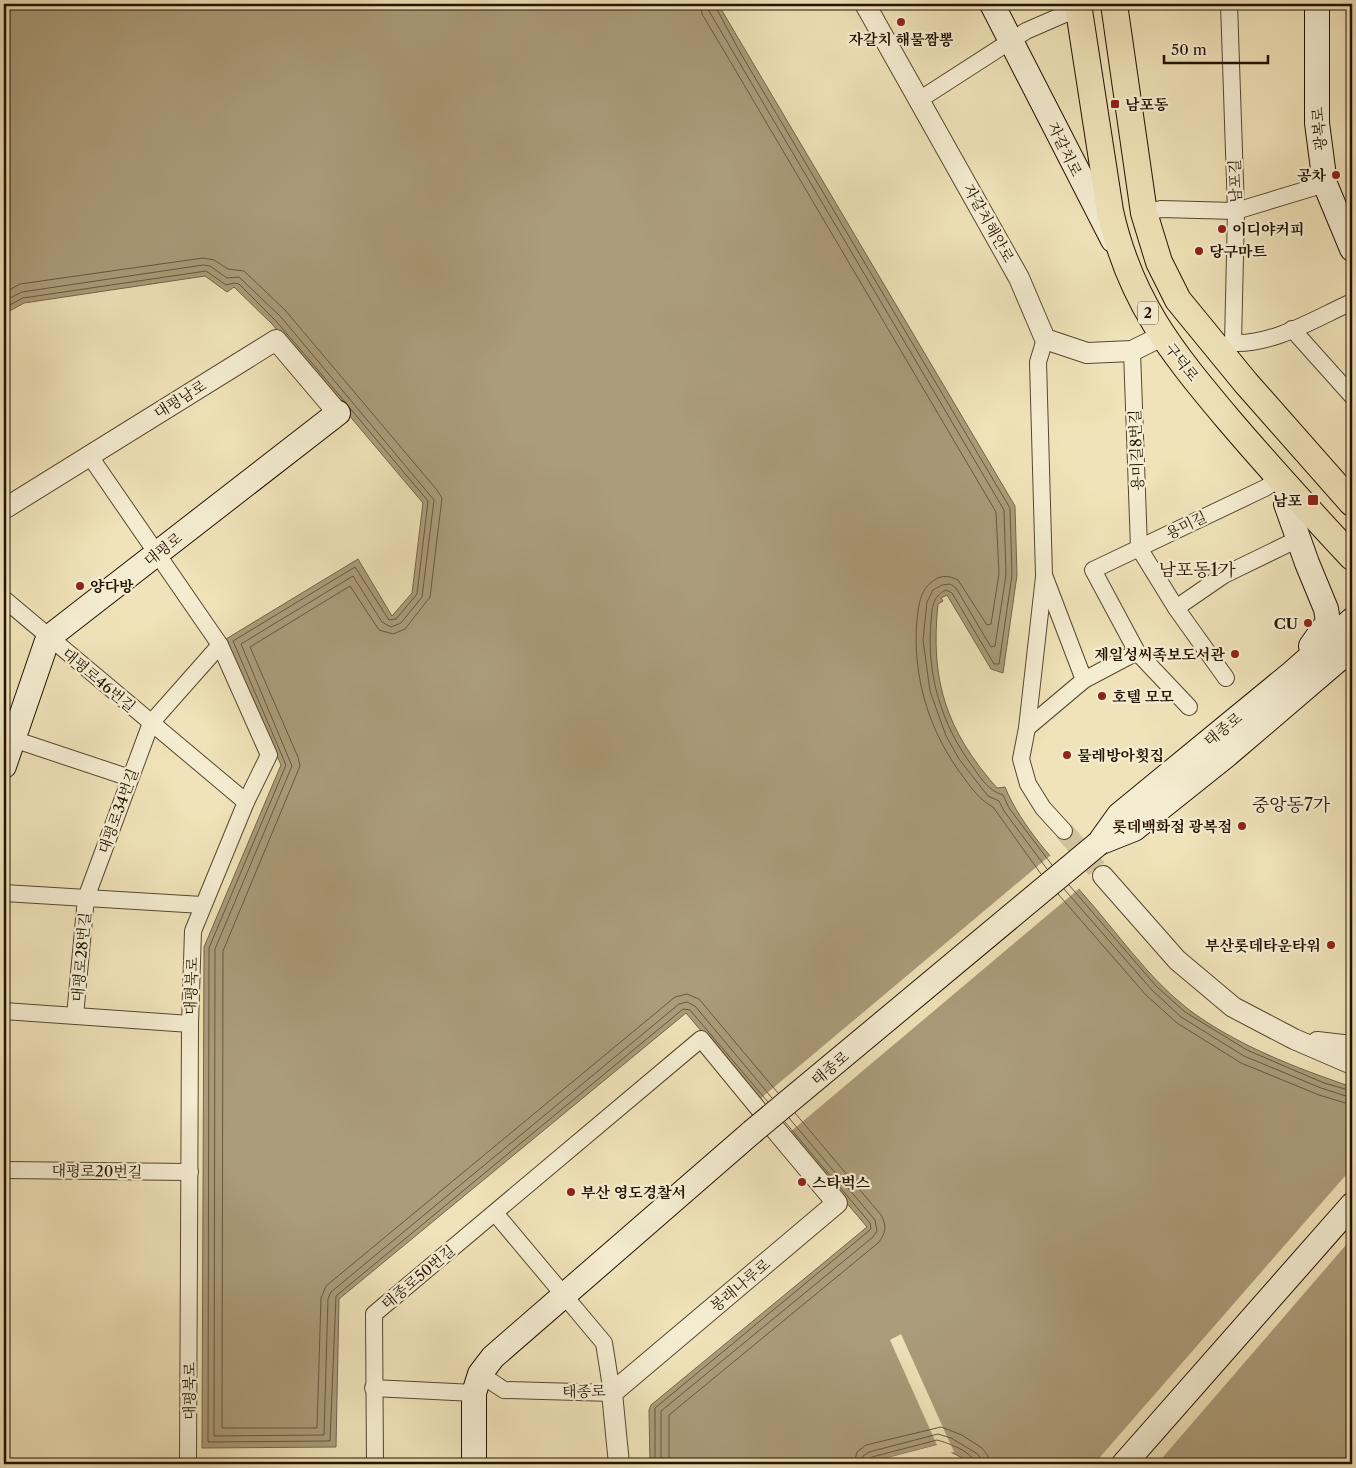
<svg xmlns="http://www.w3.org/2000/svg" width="1356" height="1468" font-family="'Libre Caslon Text','Noto Serif KR',serif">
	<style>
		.water { fill: #ab9c7a; stroke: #756549 }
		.pier { fill: #f0e3b9 }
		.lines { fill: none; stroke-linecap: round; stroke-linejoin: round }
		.shore { stroke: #68583d; stroke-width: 1 }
		.tertiary-tunnel { stroke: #d1c49d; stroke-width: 20; stroke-dasharray: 20 10; stroke-linecap: butt }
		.minor-casing { stroke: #57472e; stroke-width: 18 }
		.tertiary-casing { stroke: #57472e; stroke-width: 22 }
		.secondary-casing { stroke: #241300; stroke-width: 26 }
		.primary-casing { stroke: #241300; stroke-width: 28 }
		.minor { stroke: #f5edd2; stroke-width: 16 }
		.tertiary { stroke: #f5edd2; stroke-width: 20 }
		.secondary { stroke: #f5edd2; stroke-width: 24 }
		.primary { stroke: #f0e3b9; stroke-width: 26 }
		.secondary-bridge-casing { stroke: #241300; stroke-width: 26; stroke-linecap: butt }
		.secondary-bridge { stroke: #f5edd2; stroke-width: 24 }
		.poi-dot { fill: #8f2418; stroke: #f5edd2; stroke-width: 2 }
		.labels { text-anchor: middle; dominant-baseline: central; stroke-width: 4.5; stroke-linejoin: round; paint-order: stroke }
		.shield { fill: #f5edd2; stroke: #63543f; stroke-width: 1 }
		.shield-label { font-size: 14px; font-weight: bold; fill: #241300 }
		.poi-label { font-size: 15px; font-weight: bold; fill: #241300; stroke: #f5edd2; text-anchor: start }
		.street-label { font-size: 15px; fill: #241300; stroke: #f5edd2 }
		.quarter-label { font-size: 18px; fill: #241300; stroke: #f5edd2 }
	</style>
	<rect width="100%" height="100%" fill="#f0e3b9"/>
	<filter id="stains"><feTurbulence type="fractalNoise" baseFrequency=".004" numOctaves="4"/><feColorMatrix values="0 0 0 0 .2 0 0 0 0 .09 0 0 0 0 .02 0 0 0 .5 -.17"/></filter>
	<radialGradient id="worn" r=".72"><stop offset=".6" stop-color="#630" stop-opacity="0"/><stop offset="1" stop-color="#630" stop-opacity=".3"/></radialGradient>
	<!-- water -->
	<path class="water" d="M4,4h714l297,502 2,69 -14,98 -12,-4 -44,-74 -6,3 2,3 -5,3c-8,77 8,126 59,184l8,-1c17,41 50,74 78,107 34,38 64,83 105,115 48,36 108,59 164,78v377h-378l-37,-19 -73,19h-214l-1,-54 2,-5 216,-178 -181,-214 -347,286 -3,148 -134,1 2,-501 77,-182 -55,-126 132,-80 34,57 20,-23 11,-90 -151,-179 -38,-37 -7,5 -22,-16 -181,27 -20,11z"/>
	<!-- pier -->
	<g class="pier">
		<polygon points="1052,854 1081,887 789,1133 760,1099"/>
		<polygon points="1352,1168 1352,1238 1157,1464 1094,1464"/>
		<polygon points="901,1334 954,1452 950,1453 937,1448 874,1464 864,1464 937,1445 890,1340"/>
	</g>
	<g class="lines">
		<!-- shore -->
		<g class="shore">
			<path d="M700,4l2,10 28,47 266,451 3,62 -8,50 -4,1 -29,-45c-8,-4 -15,-5 -22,-1 -16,9 -17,25 -19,40 -5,58 12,113 47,159 8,11 17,23 29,29l48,67"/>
			<polyline points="708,4 709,11 736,57 1004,510 1006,575 995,646 991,647 956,588 950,584 942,585 933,590 927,602 923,640 930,691 946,736 959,759 988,796 999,801 1004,811 1047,869"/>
			<path d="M714,4l27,50 269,454 2,67 -13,89h-5l-42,-71 -6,-3c-14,6 -14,19 -15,32 -5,52 11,104 42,145 8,12 16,24 30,28l6,13 43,57"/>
			<polyline points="4,293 20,284 203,258 214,260 228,269 244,271 285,310 437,490 442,498 430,597 405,629 393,634 379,630 350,586 250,647 298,757 300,766 223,951 222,1428 317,1428 321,1298 326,1286 675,997 687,994 699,999 778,1093"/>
			<polyline points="4,301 22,292 203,265 210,266 227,278 239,277 281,317 434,500 422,597 401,623 391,627 382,622 353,576 241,644 292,766 215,949 214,1436 324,1435 328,1299 331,1292 679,1004 687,1002 695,1006 772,1098"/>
			<polyline points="4,308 23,298 206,271 226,285 234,283 239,284 276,321 346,403"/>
			<polyline points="349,407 428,501 417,594 396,619 389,620 355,567 233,641 286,765 209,948 208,1442 330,1441 336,1296 683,1009 690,1010 768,1102"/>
			<polyline points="1069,885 1156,986 1185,1012 1247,1050 1324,1083 1352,1091"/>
			<polyline points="1064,889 1152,990 1181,1017 1244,1056 1321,1088 1352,1098"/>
			<polyline points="1058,894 1146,995 1177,1023 1241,1063 1319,1095 1352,1105"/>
			<polyline points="655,1464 655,1408 871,1229 870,1223 785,1122"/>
			<polyline points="661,1464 661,1411 873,1237 877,1231 875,1220 789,1118"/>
			<path d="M669,1464v-49l209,-172c8,-9 9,-18 3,-28l-86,-102"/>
			<polyline points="854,1464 857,1452 866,1445 941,1427 962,1435 982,1448 988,1456 989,1464"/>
			<polyline points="861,1464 863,1456 869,1452 938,1434 951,1438 976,1453 980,1457 982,1464"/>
			<path d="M868,1464l4,-7 65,-17c11,3 37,12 38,24"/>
		</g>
		<!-- tertiary-tunnel -->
		<polyline class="tertiary-tunnel" points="1064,831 1103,876"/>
		<defs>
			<g id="minor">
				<polyline points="919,100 1026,31 1065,14 1078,13"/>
				<polyline points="1144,213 1161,209 1236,211 1325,184"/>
				<polyline points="1292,329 1352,396"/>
				<polyline points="1045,339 1038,362 1044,575 1084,680"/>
				<path d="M1233,343c41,2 83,-25 119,-41"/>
				<polyline points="1132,351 1139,548 1176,608 1226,678"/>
				<polyline points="1221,353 1233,343 1236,211 1229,4"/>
				<polyline points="89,455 220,645 269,755 246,802 193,931 190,1024 188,1464"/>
				<polyline points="4,599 246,802"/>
				<polyline points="1176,608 1224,575 1298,539"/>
				<polyline points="1189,707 1137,652 1093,570 1265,488 1279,479"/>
				<polyline points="1027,728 1044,577"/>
				<polyline points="4,736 130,778"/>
				<polyline points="1064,831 1043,808 1028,784 1021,759 1027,728 1084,680 1137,652"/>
				<polyline points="4,893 202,905"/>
				<polyline points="4,1011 190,1024"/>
				<polyline points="75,1016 86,898 151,723 220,645"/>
				<polyline points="4,1170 190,1172"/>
				<polyline points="480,1374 504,1390 612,1393 604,1343 495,1213"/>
				<polyline points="373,1388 474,1393"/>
				<polyline points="375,1464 374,1314 701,1039 765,1117"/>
			</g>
			<g id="tertiary">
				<polyline points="865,4 1019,278 1045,339 1087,353 1132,351 1162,336"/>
				<polyline points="4,509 276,340 338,413"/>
				<polyline points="1103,876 1177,960 1233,1007 1294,1039 1352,1064"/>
				<polyline points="1317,1042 1352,1046"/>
				<polyline points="619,1464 612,1393 837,1203 765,1117"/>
			</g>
			<g id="secondary">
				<polyline points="992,4 1113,240"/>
				<polyline points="1317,4 1317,123 1325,184 1352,249"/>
				<polyline points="1286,504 1307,563 1326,609 1328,622 1311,646"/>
				<polyline points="4,766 48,638 338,413"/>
				<polyline points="1099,843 1119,815 1292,673 1352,620"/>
				<polyline points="1099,843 1134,829 1228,754 1352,648"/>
				<polyline points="474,1464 474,1393 480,1374 493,1357 752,1132"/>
				<polyline points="1124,1464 1352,1205"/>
			</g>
			<g id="primary">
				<path d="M1078,4l32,207c20,90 61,140 118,208 40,47 82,93 124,138"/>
				<polyline points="1114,4 1144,213 1159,262 1178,300 1246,383 1352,503"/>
			</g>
		</defs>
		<!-- minor casing -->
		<use href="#minor" class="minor-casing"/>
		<!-- tertiary casing -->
		<use href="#tertiary" class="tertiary-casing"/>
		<!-- secondary casing -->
		<use href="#secondary" class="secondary-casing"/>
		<!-- primary casing -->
		<use href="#primary" class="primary-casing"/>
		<!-- minor -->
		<use href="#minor" class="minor"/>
		<!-- tertiary -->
		<use href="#tertiary" class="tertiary"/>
		<!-- secondary -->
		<use href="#secondary" class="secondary"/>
		<!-- primary -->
		<use href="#primary" class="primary"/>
		<defs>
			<polyline id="secondary-bridge" points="752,1132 1099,843"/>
		</defs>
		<!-- secondary-bridge casing -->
		<use href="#secondary-bridge" class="secondary-bridge-casing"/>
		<!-- secondary-bridge -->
		<use href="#secondary-bridge" class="secondary-bridge"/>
	</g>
	<!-- markers -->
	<g class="poi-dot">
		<circle cx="901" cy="22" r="5"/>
		<rect x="1110" y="99" width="10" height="10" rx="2.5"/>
		<circle cx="1336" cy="175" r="5"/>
		<circle cx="1222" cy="229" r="5"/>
		<circle cx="1199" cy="251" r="5"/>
		<rect x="1307" y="494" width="12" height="12" rx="2.5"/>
		<circle cx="80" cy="586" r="5"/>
		<circle cx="1308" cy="623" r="5"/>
		<circle cx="1235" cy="654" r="5"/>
		<circle cx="1102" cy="696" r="5"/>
		<circle cx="1067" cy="755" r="5"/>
		<circle cx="1242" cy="826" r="5"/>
		<circle cx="1331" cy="945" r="5"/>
		<circle cx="802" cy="1182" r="5"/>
		<circle cx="571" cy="1192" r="5"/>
	</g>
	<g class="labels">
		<!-- shield labels -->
		<rect class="shield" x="1138" y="301.5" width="20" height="23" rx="4"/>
		<g class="shield-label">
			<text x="1148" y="313">2</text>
		</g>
		<!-- poi labels -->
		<g class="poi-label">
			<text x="901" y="39" text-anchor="middle">자갈치 해물짬뽕</text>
			<text x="1125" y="104">남포동</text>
			<text x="1326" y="175" text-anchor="end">공차</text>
			<text x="1232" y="229">이디야커피</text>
			<text x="1209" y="251">당구마트</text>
			<text x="1302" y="500" text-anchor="end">남포</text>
			<text x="90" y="586">양다방</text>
			<text x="1298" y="623" text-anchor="end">CU</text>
			<text x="1225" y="654" text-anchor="end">제일성씨족보도서관</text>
			<text x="1112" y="696">호텔 모모</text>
			<text x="1077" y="755">물레방아횟집</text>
			<text x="1232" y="826" text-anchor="end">롯데백화점 광복점</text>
			<text x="1321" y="945" text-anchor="end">부산롯데타운타워</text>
			<text x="812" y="1182">스타벅스</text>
			<text x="581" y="1192">부산 영도경찰서</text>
		</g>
		<!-- street labels -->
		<g class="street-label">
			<text transform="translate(1319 129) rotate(-95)">광복로</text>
			<text transform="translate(1065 149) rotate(64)">자갈치로</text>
			<text transform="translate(1235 181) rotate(-92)">남포길</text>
			<text transform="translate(989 223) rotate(61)">자갈치해안로</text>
			<text transform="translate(1182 362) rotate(52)">구덕로</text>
			<text transform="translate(180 399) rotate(-32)">대평남로</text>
			<text transform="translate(1136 450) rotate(-92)">용미길8번길</text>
			<text transform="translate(1186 525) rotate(-26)">용미길</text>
			<text transform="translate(163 549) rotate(-38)">대평로</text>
			<text transform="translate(99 680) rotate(40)">대평로46번길</text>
			<text transform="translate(1223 729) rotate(-39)">태종로</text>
			<text transform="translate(118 811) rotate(-70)">대평로34번길</text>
			<text transform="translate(81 957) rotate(-85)">대평로28번길</text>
			<text transform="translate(191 986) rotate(-88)">대평북로</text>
			<text transform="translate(830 1068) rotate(-40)">태종로</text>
			<text transform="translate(97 1171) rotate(1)">대평로20번길</text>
			<text transform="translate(418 1277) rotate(-40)">태종로50번길</text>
			<text transform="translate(740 1285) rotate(-40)">봉래나루로</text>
			<text transform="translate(189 1391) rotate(-90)">대평북로</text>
			<text transform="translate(584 1391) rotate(-1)">태종로</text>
		</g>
		<!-- quarter labels -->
		<g class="quarter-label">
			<text x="1197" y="570">남포동1가</text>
			<text x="1291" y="805">중앙동7가</text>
		</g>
	</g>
	<!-- margin -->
	<rect width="1356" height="1468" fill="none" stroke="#f0e3b9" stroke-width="20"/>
	<rect x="5" y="5" width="1346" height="1458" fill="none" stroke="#241300" stroke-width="2.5"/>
	<rect x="10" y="10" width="1336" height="1448" fill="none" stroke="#241300"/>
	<!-- scale -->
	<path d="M1164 55v8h104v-8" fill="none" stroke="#241300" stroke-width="2.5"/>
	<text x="1171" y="55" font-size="15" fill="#241300" stroke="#f5edd2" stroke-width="4" paint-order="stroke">50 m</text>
	<rect width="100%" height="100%" filter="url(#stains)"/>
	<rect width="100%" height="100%" fill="url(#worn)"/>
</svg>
